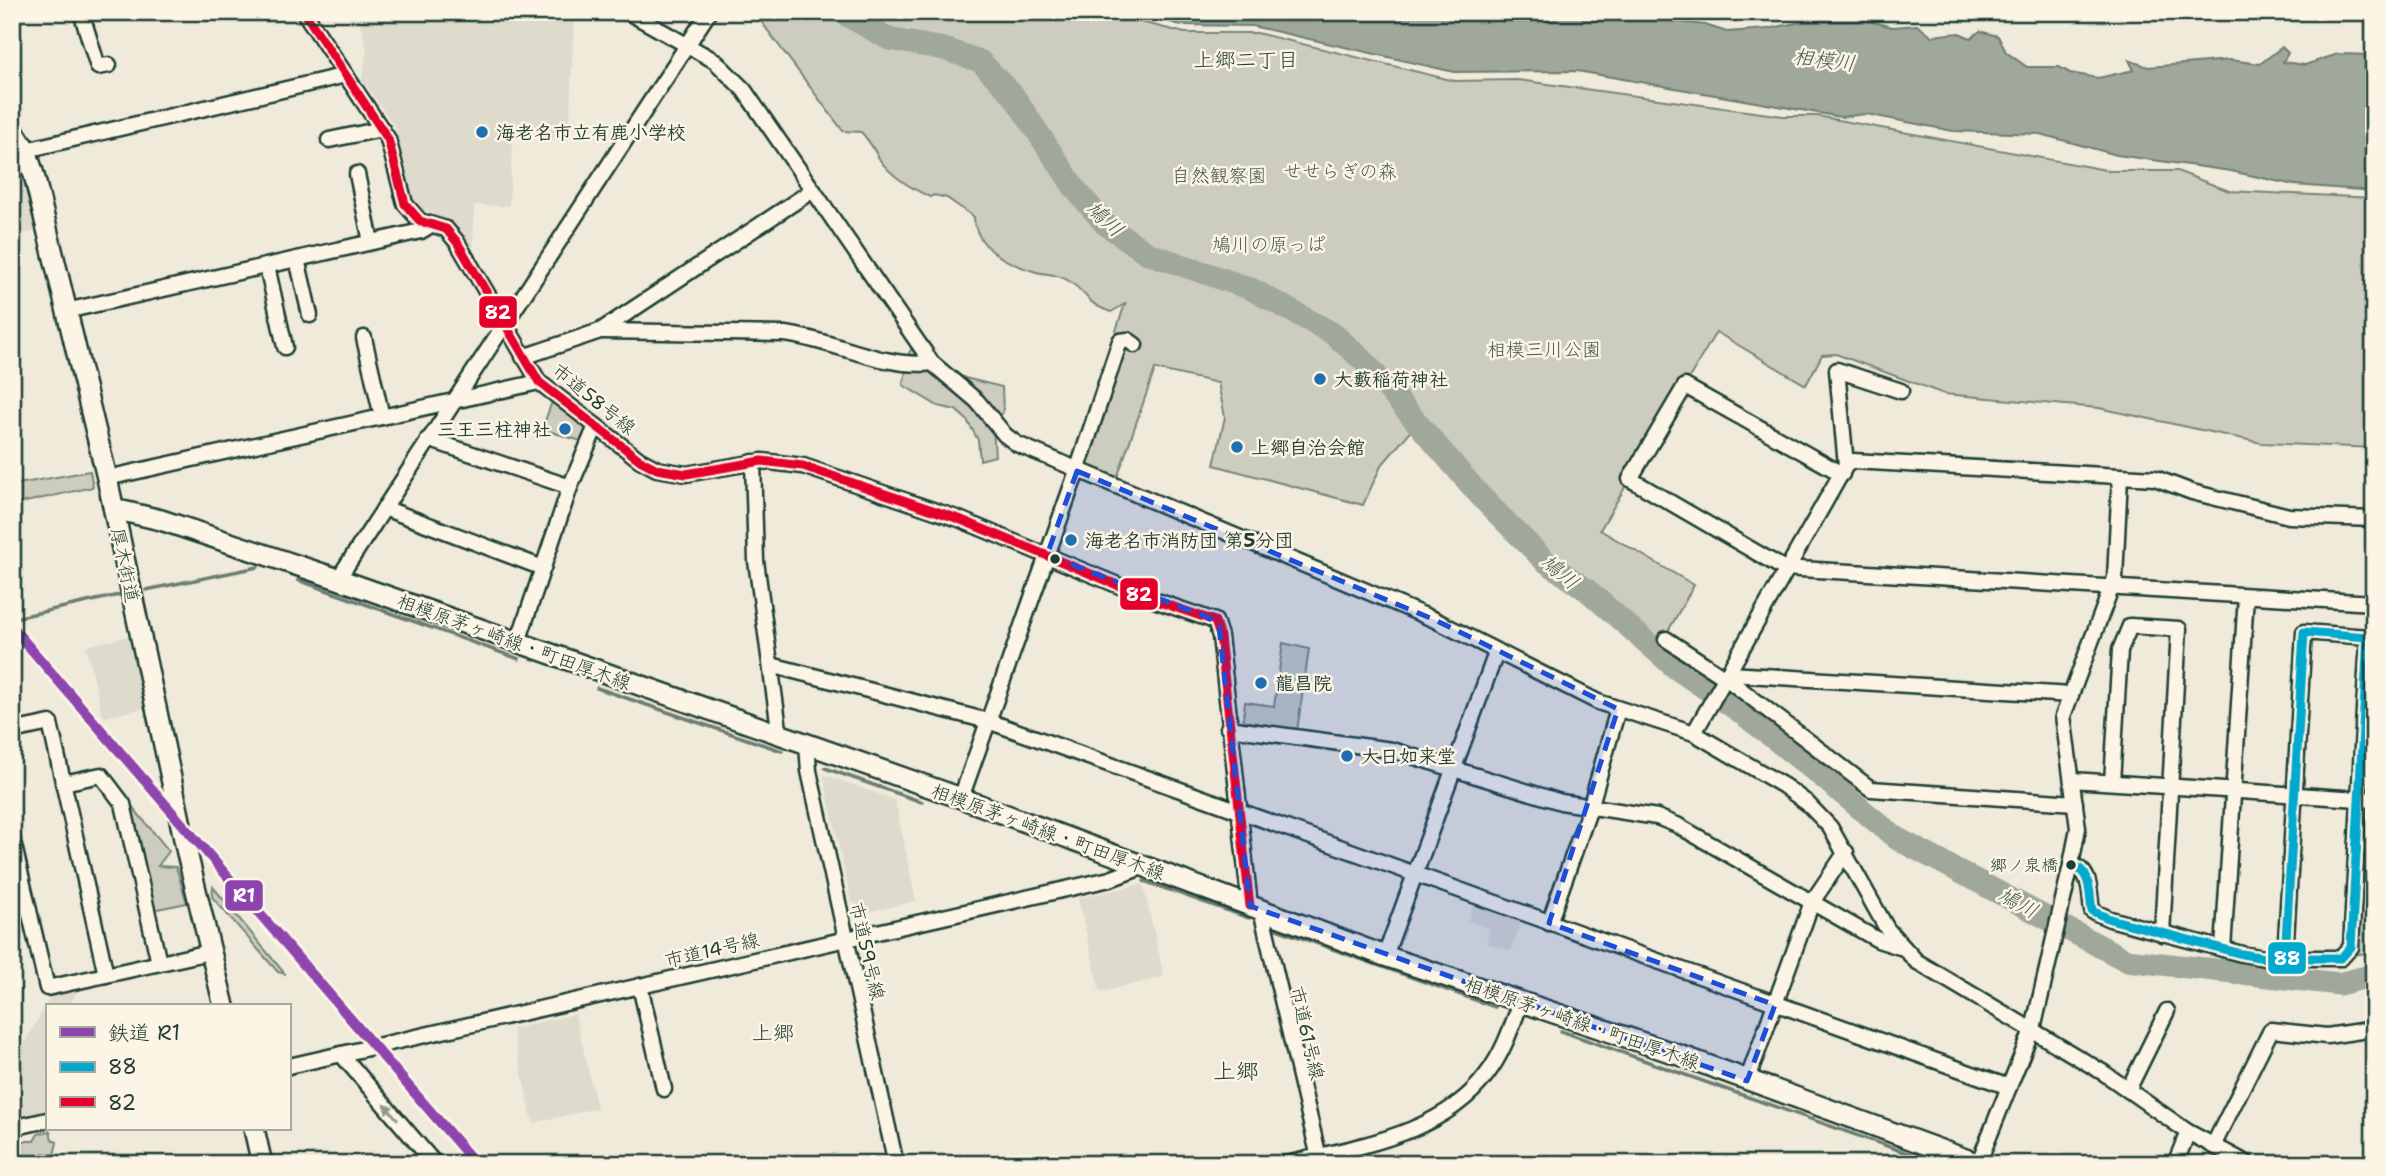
<svg xmlns="http://www.w3.org/2000/svg" width="2386" height="1176" font-family="'Shantell Sans','Klee One',sans-serif">
	<style>
		.built { fill: #dedbcc }
		.green { fill: #cccdbf; stroke: #76857a; stroke-width: 2 }
		.water { fill: #9fa89a; stroke: #6c7d71; stroke-width: 2 }
		.lines { fill: none; stroke-linecap: round; stroke-linejoin: round }
		.stream { stroke: #6c7d71; stroke-width: 3.5 }
		.river { stroke: #9fa89a; stroke-width: 23 }
		.minor-casing { stroke: #1f3d34; stroke-width: 19 }
		.major-casing { stroke: #1f3d34; stroke-width: 24 }
		.minor { stroke: #fcf5e5; stroke-width: 14 }
		.major { stroke: #fcf5e5; stroke-width: 19 }
		.bus-1-casing { stroke: #fcf5e5; stroke-width: 14 }
		.bus-2-casing { stroke: #fcf5e5; stroke-width: 14 }
		.bus-1 { stroke: #00a9ce; stroke-width: 9 }
		.bus-2 { stroke: #e4002b; stroke-width: 9 }
		.rail-1-casing { stroke: #fcf5e5; stroke-width: 16 }
		.rail-1 { stroke: #8e44ad; stroke-width: 10 }
		.oneway { fill: #8e998c }
		.marked { fill: #1d4ed8; fill-opacity: 0.2; stroke: #1d4ed8; stroke-width: 5; stroke-dasharray: 14 9; stroke-linejoin: round }
		.poi-dot { fill: #1f6fb2; stroke: #fcf5e5; stroke-width: 2.5 }
		.bus-dot { fill: #1f3d34; stroke: #fcf5e5; stroke-width: 2.5 }
		.labels { text-anchor: middle; dominant-baseline: central; stroke-width: 5; stroke-linejoin: round; paint-order: stroke }
		.bus-label { font-size: 17px; fill: #1f3d34; stroke: #fcf5e5; text-anchor: end }
		.poi-label { font-size: 19px; font-weight: bold; fill: #1f3d34; stroke: #fcf5e5; text-anchor: start }
		.park-label { font-size: 19px; fill: #425a50; stroke: #fcf5e5 }
		.street-label { font-size: 19px; fill: #1f3d34; stroke: #fcf5e5 }
		.neighbourhood-label { font-size: 21px; fill: #1f3d34; stroke: #fcf5e5 }
		.water-label { font-size: 21px; font-style: italic; fill: #455d53; stroke: #fcf5e5 }
		.quarter-label { font-size: 23px; fill: #1f3d34; stroke: #fcf5e5 }
		.line-badge { stroke: #fcf5e5; stroke-width: 2.5 }
		.badge-label { font-size: 19px; text-anchor: middle; font-weight: bold; fill: #fff }
	</style>
	<rect width="100%" height="100%" fill="#efeada"/>
	<filter id="ink" filterUnits="userSpaceOnUse"><feTurbulence type="fractalNoise" baseFrequency=".0143" numOctaves="2"/><feDisplacementMap in="SourceGraphic" scale="14" xChannelSelector="R" yChannelSelector="G"/><feConvolveMatrix kernelMatrix="1 2 1 2 8 2 1 2 1" color-interpolation-filters="sRGB"/></filter>
	<g filter="url(#ink)">
		<!-- built -->
		<g class="built">
			<polygon points="357,12 574,12 569,139 513,137 509,206 474,205 473,255 455,225 418,207 412,199 395,127 362,80 367,49"/>
			<polygon points="12,150 21,169 36,231 12,236"/>
			<polygon points="130,636 145,708 105,717 102,713 86,646"/>
			<polygon points="823,774 895,800 916,901 868,912 851,901"/>
			<polygon points="1143,884 1164,977 1100,992 1078,898"/>
			<polygon points="1474,902 1522,919 1511,951 1486,943 1490,929 1468,921"/>
			<polygon points="81,986 68,1006 47,1006 47,1114 12,1122 12,1091 22,1074 12,1075 12,1066 53,992"/>
			<polygon points="575,1014 597,1108 533,1123 512,1029"/>
		</g>
		<!-- green -->
		<g class="green">
			<path d="M754,12h346l85,21h72l198,48 63,-1 265,36h34l294,55h66l52,20 145,7v250l-112,-5 -163,-35 -155,-14 -108,-40 -14,1 -16,30 -90,-53 -116,198 94,55 -32,57 -115,-89 -61,-58 -67,-74 -38,45 -18,39 -149,-40 11,-48 -7,-34 -63,-14 -38,109 -45,-17 53,-157 -14,8c-28,-10 -22,-18 -42,-31 -12,-8 -23,-6 -36,-10 -27,-8 -58,-24 -59,-54l-27,-19 -13,-3 -4,2c-17,-8 -39,-21 -50,-37 -6,-10 -10,-19 -19,-28l-18,-1z"/>
			<polygon points="913,346 965,378 1002,387 1003,412 993,427 995,456 980,460 978,440 967,420 956,410 938,406 903,385 906,371 914,364 905,361"/>
			<polygon points="553,399 589,424 581,441 542,429"/>
			<polygon points="90,471 93,487 12,505 12,485"/>
			<polygon points="1283,643 1309,649 1297,731 1242,726 1245,702 1274,706"/>
			<polygon points="130,804 169,851 158,866 176,867 187,903 152,910"/>
			<polygon points="2370,854 2374,855 2374,952 2351,955 2361,855"/>
			<polygon points="213,887 285,974 286,974 278,972 212,897"/>
			<polygon points="50,1131 52,1139 57,1142 54,1156 43,1153 28,1164 12,1164 12,1141 34,1141 38,1134"/>
		</g>
		<!-- water -->
		<polygon class="water" points="1137,12 1596,12 1705,25 1727,32 1767,29 1801,22 1868,21 1893,27 1917,25 1931,36 1959,33 1971,38 1980,31 1998,36 2006,52 2027,67 2059,67 2070,73 2098,78 2134,70 2129,60 2148,67 2230,60 2260,64 2282,47 2288,53 2283,62 2305,65 2338,54 2374,55 2374,191 2294,185 2231,171 2117,155 2040,134 1953,131 1866,114 1841,117 1577,71 1454,72 1252,26 1180,25"/>
		<g class="lines">
			<!-- stream -->
			<g class="stream">
				<polyline points="298,580 519,659"/>
				<polyline points="146,590 258,567"/>
				<polyline points="15,618 119,595"/>
				<polyline points="597,688 782,751"/>
				<polyline points="825,768 922,802"/>
				<polyline points="1144,881 1249,918"/>
				<polyline points="1274,928 1495,1007"/>
				<polyline points="1561,1031 1938,1164"/>
			</g>
			<!-- river -->
			<polyline class="river" points="841,12 889,39 944,49 980,61 1013,95 1076,190 1105,224 1147,253 1251,289 1332,333 1363,360 1483,499 1545,561 1587,590 1677,669 1742,713 1820,775 1896,838 2126,960 2339,984 2374,975"/>
			<defs>
				<g id="minor">
					<polyline points="81,12 98,67 109,65"/>
					<polyline points="304,12 388,139 405,204 420,221 446,229 457,242 539,382 640,460 657,469 686,474 762,461 803,466 959,519 1151,599 1215,621 1220,636 1250,906"/>
					<polyline points="628,12 715,61 744,90 932,363 977,401 1005,435 1017,444 1435,620 1598,702 1694,733 1784,786 1807,803 1830,827 1887,929 1916,961 2104,1073 2188,1132 2248,1164"/>
					<polyline points="329,140 382,129"/>
					<polyline points="26,150 346,75"/>
					<polyline points="357,174 371,242"/>
					<polyline points="297,259 310,315"/>
					<polyline points="267,266 285,347"/>
					<polyline points="66,311 421,231 431,225"/>
					<path d="M602,331l183,3c48,6 99,35 147,29"/>
					<polyline points="364,338 382,417"/>
					<polyline points="523,357 600,331 813,190"/>
					<polyline points="428,439 570,487"/>
					<polyline points="753,462 756,561 780,736"/>
					<polyline points="1846,465 1853,461 2155,478 2192,492 2289,516 2374,519"/>
					<polyline points="1842,474 1685,386 1630,479 1783,568 2374,603"/>
					<polyline points="107,478 539,382"/>
					<polyline points="384,508 543,568"/>
					<polyline points="338,579 709,12"/>
					<polyline points="1666,639 1727,679 1871,789 2075,803"/>
					<polyline points="518,642 570,487 596,426"/>
					<polyline points="771,665 988,721 2009,1087"/>
					<polyline points="1730,674 2071,695"/>
					<polyline points="1228,728 1392,750 1561,802 1657,817 1677,825 1878,940 1900,947"/>
					<polyline points="12,731 50,723 106,975"/>
					<polyline points="1694,733 1846,465 1837,370 1901,391"/>
					<polyline points="807,745 809,771 896,1164"/>
					<polyline points="2072,780 2374,800"/>
					<polyline points="2112,782 2120,650 2130,626 2179,629 2162,934"/>
					<polyline points="63,783 101,775 123,804 159,963"/>
					<polyline points="961,798 1077,471 1120,341 1128,340 1135,345"/>
					<polyline points="12,837 47,988 210,952"/>
					<path d="M2071,865c21,5 18,28 21,46l18,8 132,35 23,4h76l10,-11 17,-310 -64,-5 -19,325"/>
					<polyline points="12,908 26,904"/>
					<polyline points="1261,910 1320,1162"/>
					<polyline points="1549,923 1590,808 1618,709"/>
					<polyline points="2223,949 2246,596"/>
					<polyline points="1385,956 1496,653"/>
					<polyline points="640,986 664,1089"/>
					<polyline points="341,1054 435,1164"/>
					<polyline points="289,1066 1110,879 1142,867"/>
					<polyline points="1747,1081 1812,902 1846,852"/>
					<polyline points="2128,1090 2167,1011"/>
					<polyline points="12,1128 47,1120"/>
					<polyline points="2213,1146 2271,1030 2327,1036 2374,1029"/>
					<path d="M1286,1164c68,-17 157,-29 201,-90 16,-21 25,-48 34,-72"/>
					<polyline points="1978,1164 2034,1025 2071,865 2078,828 2063,716 2115,578 2120,477"/>
					<polyline points="2175,1164 2188,1132"/>
				</g>
				<g id="major">
					<polyline points="12,128 26,150 34,175 107,478 187,853 224,1006"/>
					<polyline points="114,509 161,520 338,579 961,798 1385,956 1685,1057 1979,1164"/>
					<polyline points="254,1129 262,1164"/>
				</g>
			</defs>
			<!-- minor casing -->
			<use href="#minor" class="minor-casing"/>
			<!-- major casing -->
			<use href="#major" class="major-casing"/>
			<!-- minor -->
			<use href="#minor" class="minor"/>
			<!-- major -->
			<use href="#major" class="major"/>
			<defs>
				<path id="bus-1" d="M2071,865c21,5 18,28 21,46l18,8 132,35 23,4h76l10,-11 17,-310 -64,-5 -19,325"/>
				<polyline id="bus-2" points="304,12 388,139 405,204 420,221 446,229 457,242 539,382 640,460 657,469 686,474 762,461 803,466 959,519 1151,599 1215,621 1220,636 1250,906"/>
			</defs>
			<!-- bus-1 casing -->
			<use href="#bus-1" class="bus-1-casing"/>
			<!-- bus-2 casing -->
			<use href="#bus-2" class="bus-2-casing"/>
			<!-- bus-1 -->
			<use href="#bus-1" class="bus-1"/>
			<!-- bus-2 -->
			<use href="#bus-2" class="bus-2"/>
			<defs>
				<polyline id="rail-1" points="12,627 476,1164"/>
			</defs>
			<!-- rail-1 casing -->
			<use href="#rail-1" class="rail-1-casing"/>
			<!-- rail-1 -->
			<use href="#rail-1" class="rail-1"/>
		</g>
		<!-- one-way arrows -->
		<defs><path id="oneway-solid" d="M-6-.8H1V-3.2L6.5 0L1 3.2V.8H-6Z" transform="scale(1.75)"/></defs>
		<use class="oneway" href="#oneway-solid" transform="translate(391 1112) rotate(-131)"/>
	</g>
	<!-- marked area -->
	<path class="marked" d="M1077,471l358,149 183,89 -69,214 226,82 -28,76 -497,-175 -31,-279 -10,-9 -162,-63z"/>
	<!-- markers -->
	<g class="poi-dot">
		<circle cx="482" cy="132" r="7"/>
		<circle cx="1320" cy="379" r="7"/>
		<circle cx="565" cy="429" r="7"/>
		<circle cx="1237" cy="447" r="7"/>
		<circle cx="1071" cy="540" r="7"/>
		<circle cx="1261" cy="683" r="7"/>
		<circle cx="1347" cy="756" r="7"/>
	</g>
	<g class="bus-dot">
		<circle cx="1055" cy="559" r="6"/>
		<circle cx="2071" cy="865" r="6"/>
	</g>
	<g class="labels">
		<!-- bus labels -->
		<g class="bus-label">
			<text x="2058" y="865">郷ノ泉橋</text>
		</g>
		<!-- poi labels -->
		<g class="poi-label">
			<text x="496" y="132">海老名市立有鹿小学校</text>
			<text x="1334" y="379">大藪稲荷神社</text>
			<text x="551" y="429" text-anchor="end">三王三柱神社</text>
			<text x="1251" y="447">上郷自治会館</text>
			<text x="1085" y="540">海老名市消防団 第5分団</text>
			<text x="1275" y="683">龍昌院</text>
			<text x="1361" y="756">大日如来堂</text>
		</g>
		<!-- park labels -->
		<g class="park-label">
			<text x="1340" y="171">せせらぎの森</text>
			<text x="1219" y="175">自然観察園</text>
			<text x="1269" y="244">鳩川の原っぱ</text>
			<text x="1544" y="349">相模三川公園</text>
		</g>
		<!-- street labels -->
		<g class="street-label">
			<text transform="translate(594 399) rotate(39)">市道58号線</text>
			<text transform="translate(125 565) rotate(78)">厚木街道</text>
			<text transform="translate(514 642) rotate(20)">相模原茅ヶ崎線・町田厚木線</text>
			<text transform="translate(1048 832) rotate(20)">相模原茅ヶ崎線・町田厚木線</text>
			<text transform="translate(712 950) rotate(-13)">市道14号線</text>
			<text transform="translate(867 951) rotate(77)">市道59号線</text>
			<text transform="translate(1582 1023) rotate(19)">相模原茅ヶ崎線・町田厚木線</text>
			<text transform="translate(1307 1033) rotate(77)">市道61号線</text>
		</g>
		<!-- neighbourhood labels -->
		<g class="neighbourhood-label">
			<text x="1246" y="60">上郷二丁目</text>
			<text x="773" y="1033">上郷</text>
		</g>
		<!-- water labels -->
		<g class="water-label">
			<text transform="translate(1824 60) rotate(7)">相模川</text>
			<text transform="translate(1105 219) rotate(43)">鳩川</text>
			<text transform="translate(1560 572) rotate(40)">鳩川</text>
			<text transform="translate(2018 903) rotate(28)">鳩川</text>
		</g>
		<!-- quarter labels -->
		<g class="quarter-label">
			<text x="1236" y="1071">上郷</text>
		</g>
	</g>
	<g class="line-badge">
		<rect x="478" y="295" width="40" height="34" rx="7" fill="#e4002b"/>
		<rect x="1119" y="577" width="40" height="34" rx="7" fill="#e4002b"/>
		<rect x="224" y="879" width="40" height="33" rx="7" fill="#8e44ad"/>
		<rect x="2267" y="941" width="40" height="34" rx="7" fill="#00a9ce"/>
	</g>
	<g class="badge-label">
		<text x="498" y="319">82</text>
		<text x="1139" y="601">82</text>
		<text x="244" y="902">R1</text>
		<text x="2287" y="965">88</text>
	</g>
	<!-- margin -->
	<rect width="2386" height="1176" fill="none" stroke="#fcf5e5" stroke-width="42"/>
	<rect x="21" y="21" width="2344" height="1134" fill="none" stroke="#1f3d34" stroke-width="2.5" filter="url(#ink)"/>
	<!-- legend -->
	<rect x="46" y="1004" width="245" height="126" fill="#fcf5e5" stroke="#a4ab9e" stroke-width="2"/>
	<rect x="60" y="1027" width="35" height="10" fill="#8e44ad" stroke="#a4ab9e" stroke-width="2"/>
	<text x="108" y="1040" font-size="21" fill="#1f3d34">鉄道 R1</text>
	<rect x="60" y="1062" width="35" height="10" fill="#00a9ce" stroke="#a4ab9e" stroke-width="2"/>
	<text x="108" y="1074" font-size="21" fill="#1f3d34">88</text>
	<rect x="60" y="1097" width="35" height="10" fill="#e4002b" stroke="#a4ab9e" stroke-width="2"/>
	<text x="108" y="1110" font-size="21" fill="#1f3d34">82</text>
</svg>
